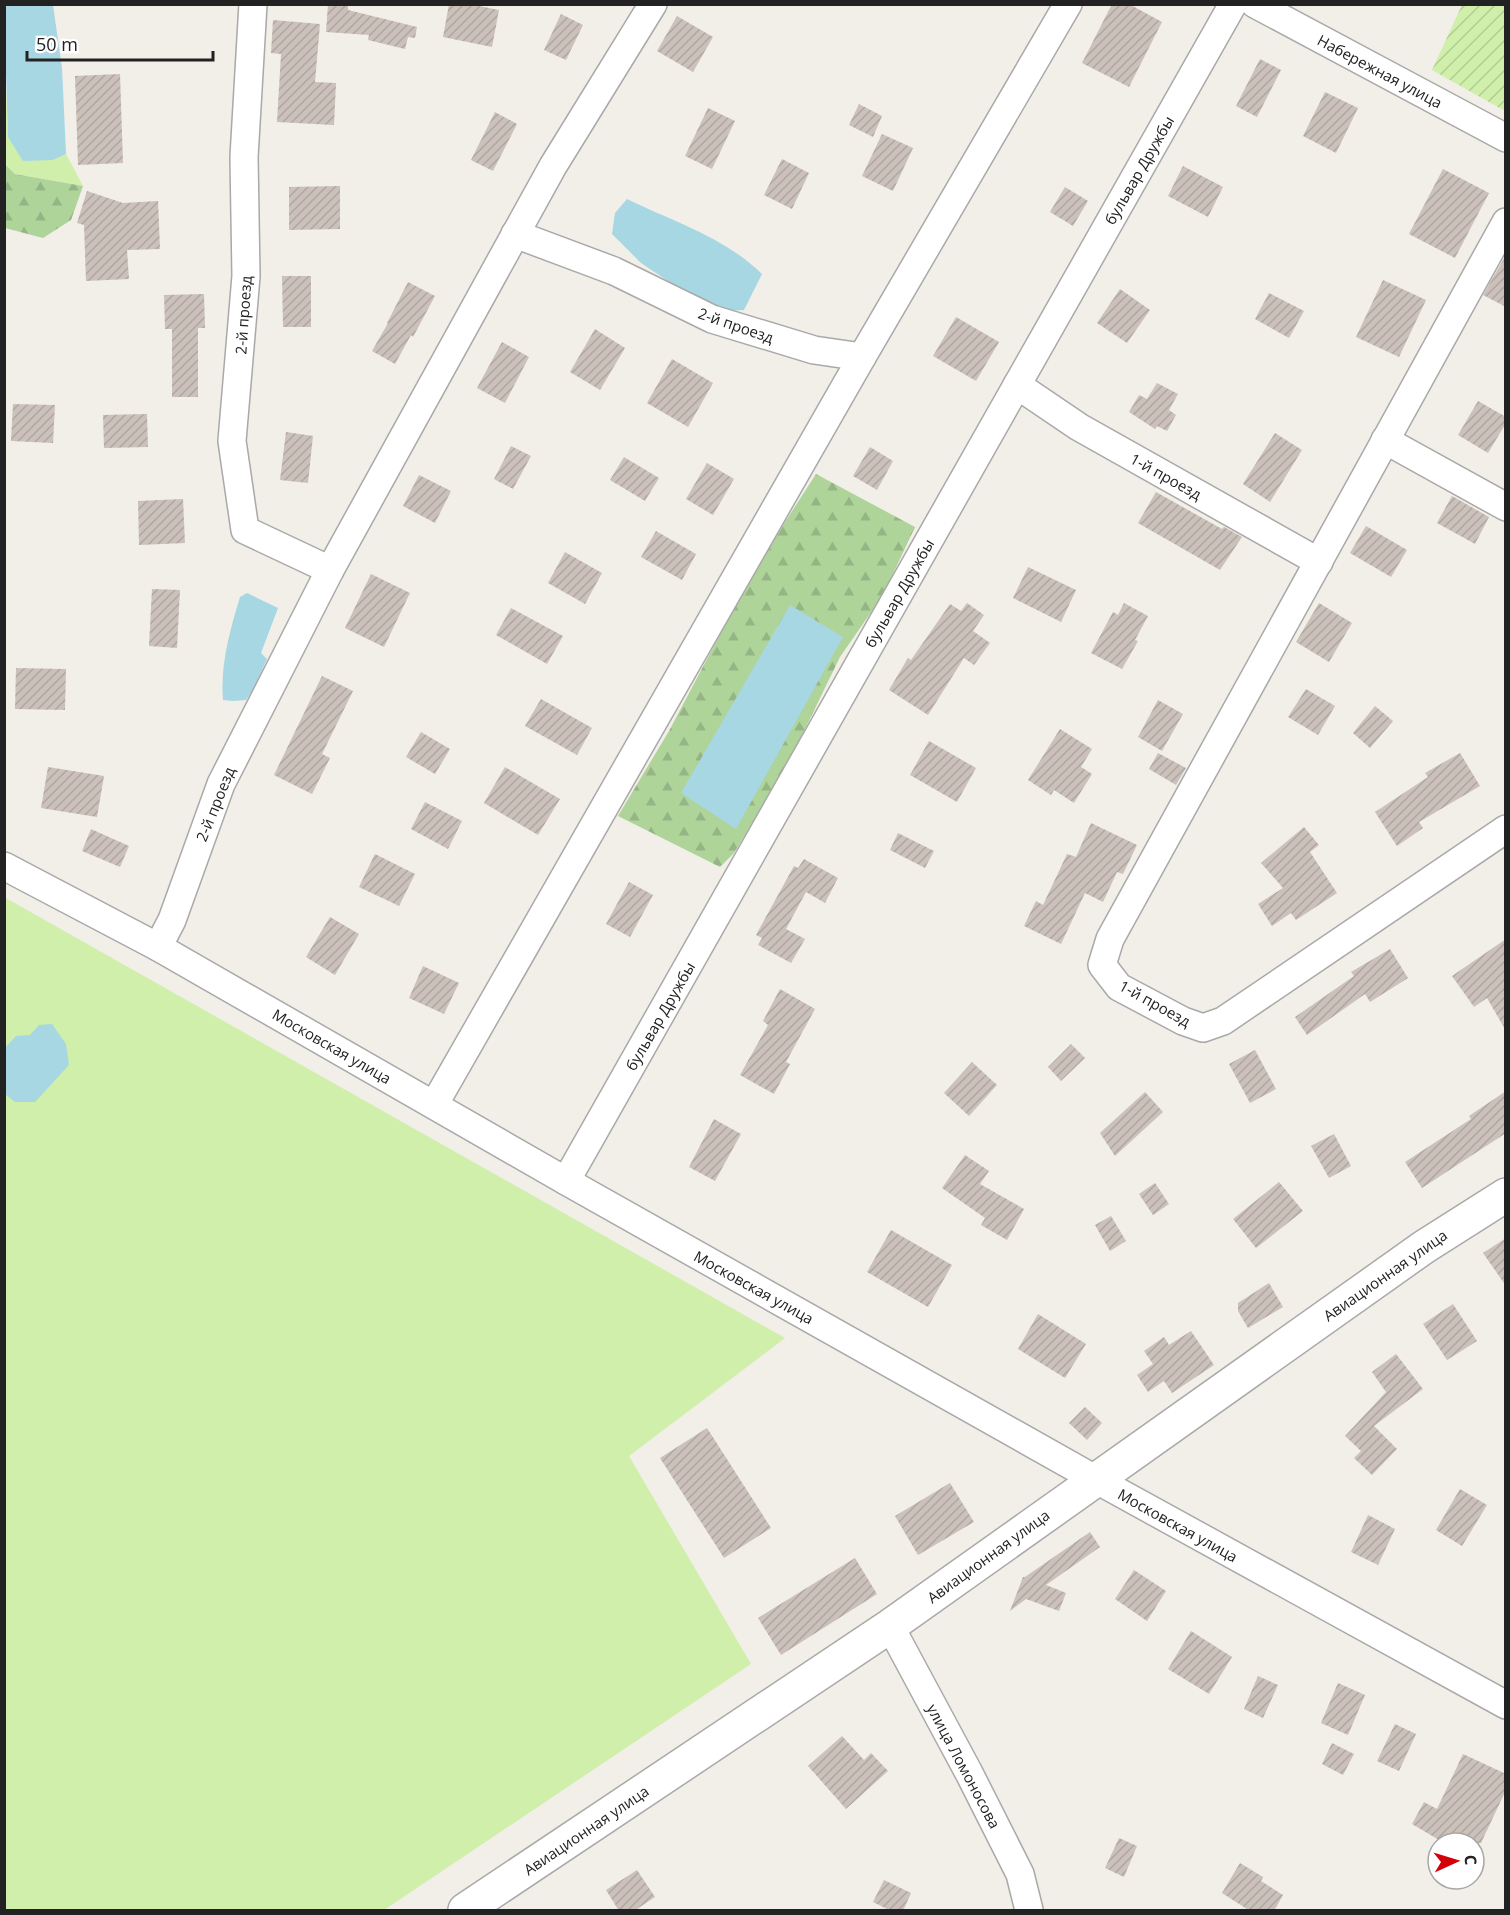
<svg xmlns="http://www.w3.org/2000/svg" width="1510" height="1915" font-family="'Open Sans',sans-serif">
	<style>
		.grass { fill: #cfefab }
		.forest { fill: url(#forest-firs) }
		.garden { fill: url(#garden-furrows) }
		.water { fill: #a6d7e3 }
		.building { fill: url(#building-hatch) }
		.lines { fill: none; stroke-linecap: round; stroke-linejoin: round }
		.minor-casing { stroke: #a9a9a9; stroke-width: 30 }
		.tertiary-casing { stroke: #a9a9a9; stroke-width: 36 }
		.minor { stroke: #fff; stroke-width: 27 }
		.tertiary { stroke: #fff; stroke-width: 33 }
		.labels { text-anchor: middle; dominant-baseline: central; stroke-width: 4.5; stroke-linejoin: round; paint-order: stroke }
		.street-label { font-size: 15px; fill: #222; stroke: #fff }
	</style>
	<defs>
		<pattern id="forest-firs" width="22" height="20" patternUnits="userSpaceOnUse" patternTransform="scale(1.5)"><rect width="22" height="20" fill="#aed49a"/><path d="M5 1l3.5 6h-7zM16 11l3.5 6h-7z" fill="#95b684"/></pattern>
		<pattern id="garden-furrows" width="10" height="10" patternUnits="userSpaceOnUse" patternTransform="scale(1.5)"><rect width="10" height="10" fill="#cfefab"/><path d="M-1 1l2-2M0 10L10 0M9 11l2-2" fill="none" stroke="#b1cd93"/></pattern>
		<pattern id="building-hatch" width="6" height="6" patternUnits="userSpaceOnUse" patternTransform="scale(1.5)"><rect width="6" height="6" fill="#cbc1ba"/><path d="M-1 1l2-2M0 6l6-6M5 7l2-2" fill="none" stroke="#aea6a0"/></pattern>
	</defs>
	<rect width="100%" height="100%" fill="#f2eee8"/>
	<!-- grass -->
	<g class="grass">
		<polygon points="4,37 8,137 53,160 66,154 83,186 15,174 5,163"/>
		<polygon points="4,897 785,1338 629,1456 751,1664 384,1910 5,1910"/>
	</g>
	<!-- forest -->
	<g class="forest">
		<polygon points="4,163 15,174 83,186 71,220 43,238 5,228"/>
		<polygon points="816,474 915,527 883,595 840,657 787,766 734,853 720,867 618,816 669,731 754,570"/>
	</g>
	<!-- garden -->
	<polygon class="garden" points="1462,5 1505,5 1505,111 1432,70"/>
	<!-- water -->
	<g class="water">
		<polygon points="4,5 53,5 62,68 66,154 53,160 23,161 8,137"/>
		<path d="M627,199c47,23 97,38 135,75l-18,36 -16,1 -60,-30 -27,-18 -29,-29 3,-21z"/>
		<path d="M247,593l31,15 -17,45 6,6 -14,31 -7,10 -13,1 -10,-1c-3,-35 7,-70 17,-103z"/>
		<polygon points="790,605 843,637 736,829 681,793"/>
		<polygon points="52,1024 66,1044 69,1065 35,1102 15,1102 5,1094 5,1048 16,1036 30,1035 39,1025"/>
	</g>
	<!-- building -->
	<g class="building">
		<polygon points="328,4 348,4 348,10 417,27 415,38 408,37 405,49 368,40 369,35 326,32"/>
		<polygon points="449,4 469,4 499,10 492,47 443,37"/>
		<polygon points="1112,4 1129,4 1162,22 1129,87 1082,63"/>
		<polygon points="561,14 583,25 566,60 544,50"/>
		<polygon points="677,16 713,37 693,72 657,51"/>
		<polygon points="273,20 320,24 315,82 336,83 334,125 277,122 281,54 271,53"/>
		<polygon points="1260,59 1281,70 1257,117 1236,106"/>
		<polygon points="120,74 123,163 78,165 75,76"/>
		<polygon points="1325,92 1358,108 1336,153 1303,136"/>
		<polygon points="859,104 882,116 873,137 849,125"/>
		<polygon points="708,108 735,121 712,169 685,156"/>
		<polygon points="495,112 517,124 493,171 471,160"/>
		<polygon points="882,134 913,148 893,191 862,176"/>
		<polygon points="782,159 809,173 792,209 764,195"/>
		<polygon points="1183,166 1223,187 1208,217 1168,196"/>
		<polygon points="1443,169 1489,193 1455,258 1409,234"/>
		<polygon points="340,186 340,229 289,230 289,187"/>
		<polygon points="1065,187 1088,201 1073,226 1050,212"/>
		<polygon points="87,191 123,203 158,201 160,249 127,250 129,279 86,281 84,225 77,223"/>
		<polygon points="1506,255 1506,307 1483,295"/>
		<polygon points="282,276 311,276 311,327 283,327"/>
		<polygon points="1383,280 1426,300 1399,357 1356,337"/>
		<polygon points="408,282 435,296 413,337 411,335 395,364 372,351 388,323 387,323"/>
		<polygon points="1120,289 1150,310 1127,343 1097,323"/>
		<polygon points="1269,293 1304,311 1289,338 1255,319"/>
		<polygon points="204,294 205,328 198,328 198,397 172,397 172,329 165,329 164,295"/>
		<polygon points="956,317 999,342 976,381 933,356"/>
		<polygon points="595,329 625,348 600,390 570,372"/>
		<polygon points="502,342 529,357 505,403 477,388"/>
		<polygon points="672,359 713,383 688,427 647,403"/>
		<polygon points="1157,383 1178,394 1169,410 1176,415 1167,431 1157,426 1155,429 1129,412 1139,395 1147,399"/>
		<polygon points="1478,401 1506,417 1506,423 1488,453 1458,435"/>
		<polygon points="13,404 55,405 53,443 11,441"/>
		<polygon points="147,414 148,447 104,448 103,415"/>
		<polygon points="286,432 313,436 308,483 280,480"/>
		<polygon points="1275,433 1302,450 1270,502 1243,484"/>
		<polygon points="511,446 531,456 513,489 494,479"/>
		<polygon points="870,447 893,461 877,490 853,476"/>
		<polygon points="624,457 659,478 645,501 610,480"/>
		<polygon points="707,463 734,479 713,515 686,499"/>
		<polygon points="419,475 451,491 435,523 403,506"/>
		<polygon points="1156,492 1222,529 1224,527 1242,537 1220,570 1138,523"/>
		<polygon points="1452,496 1489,517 1475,544 1437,523"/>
		<polygon points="183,499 185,543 139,545 138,501"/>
		<polygon points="1366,526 1407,550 1391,577 1350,553"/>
		<polygon points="656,531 696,554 682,580 641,557"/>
		<polygon points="565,552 602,573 585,604 548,583"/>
		<polygon points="1028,567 1076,590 1061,622 1013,598"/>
		<polygon points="371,574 410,593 384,647 345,628"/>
		<polygon points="152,589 180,590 177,648 149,646"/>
		<polygon points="967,603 984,615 973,631 990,643 974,665 964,658 928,715 889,690 908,658 911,660 950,604 961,611"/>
		<polygon points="1124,603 1148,616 1135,640 1138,641 1122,669 1091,653 1113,612 1118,615"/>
		<polygon points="1319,603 1352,623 1329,662 1296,642"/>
		<polygon points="511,608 563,636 547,664 496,635"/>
		<polygon points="16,668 66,669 65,710 15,709"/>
		<polygon points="322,676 353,691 322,754 330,758 312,794 274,775"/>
		<polygon points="1306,689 1335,706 1318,735 1288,717"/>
		<polygon points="541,699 592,728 577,755 525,726"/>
		<polygon points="1158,700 1183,714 1162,751 1138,737"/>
		<polygon points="1375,706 1393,721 1370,748 1353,733"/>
		<polygon points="1060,729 1092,749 1081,767 1092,774 1074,803 1054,790 1051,795 1028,780"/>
		<polygon points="421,732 450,749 435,774 406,757"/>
		<polygon points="929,741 976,768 957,802 910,775"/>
		<polygon points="1158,753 1186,768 1176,785 1149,769"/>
		<polygon points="1460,753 1480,786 1419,822 1423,828 1397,846 1375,812 1428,777 1425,773"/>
		<polygon points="48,767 104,776 97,817 41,808"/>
		<polygon points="505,767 560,799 538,835 484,803"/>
		<polygon points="425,802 462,821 448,849 411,829"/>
		<polygon points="1091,823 1137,845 1123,874 1117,872 1103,902 1085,893 1061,944 1024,926 1036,901 1043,905 1067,854 1076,857"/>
		<polygon points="1304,827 1319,845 1310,852 1337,893 1296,920 1291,913 1272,926 1258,904 1283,888 1261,863"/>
		<polygon points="91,829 129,846 120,867 82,851"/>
		<polygon points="898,833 934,851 925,868 890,850"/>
		<polygon points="375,854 415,874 399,906 359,887"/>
		<polygon points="804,859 838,878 825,903 806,892 786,929 805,939 791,963 758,945 762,938 756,935 794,866 798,868"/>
		<polygon points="629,882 653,895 630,937 606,924"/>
		<polygon points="330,917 359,934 335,975 306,957"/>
		<polygon points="1506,939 1506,1031 1487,998 1474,1007 1452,976"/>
		<polygon points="1390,949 1408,978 1370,1002 1365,994 1307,1035 1295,1017 1354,976 1351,972"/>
		<polygon points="423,966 459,983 444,1014 409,998"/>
		<polygon points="780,989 815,1009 786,1062 790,1064 774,1094 740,1075 768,1025 763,1021"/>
		<polygon points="1071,1044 1085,1058 1061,1081 1048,1067"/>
		<polygon points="1255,1050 1276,1089 1250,1103 1229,1064"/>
		<polygon points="972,1062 997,1085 969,1116 944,1093"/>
		<polygon points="1506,1091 1506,1133 1422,1188 1405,1162 1471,1119 1469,1116"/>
		<polygon points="1145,1092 1163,1112 1115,1156 1100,1133"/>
		<polygon points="714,1119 741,1134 715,1181 689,1167"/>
		<polygon points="1334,1134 1351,1166 1329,1178 1311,1146"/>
		<polygon points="965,1155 989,1171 980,1184 1024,1209 1007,1240 981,1225 985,1218 942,1188"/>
		<polygon points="1279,1182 1303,1211 1256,1248 1233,1219"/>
		<polygon points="1155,1183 1169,1204 1153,1215 1139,1194"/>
		<polygon points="1111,1216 1126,1241 1110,1251 1095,1225"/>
		<polygon points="891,1230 952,1265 928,1307 867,1272"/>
		<polygon points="1506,1238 1506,1286 1483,1253"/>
		<polygon points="1269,1283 1283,1307 1248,1328 1238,1311 1238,1303"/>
		<polygon points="1453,1304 1477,1341 1447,1360 1423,1324"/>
		<polygon points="1038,1314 1086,1344 1065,1378 1018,1349"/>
		<polygon points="1191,1331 1214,1365 1172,1393 1164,1381 1148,1392 1137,1375 1153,1364 1144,1351 1164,1337 1169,1345"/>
		<polygon points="1396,1354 1423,1389 1374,1426 1397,1449 1372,1475 1354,1458 1361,1451 1345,1436 1386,1392 1372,1372"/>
		<polygon points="1085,1407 1102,1423 1087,1440 1069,1423"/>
		<polygon points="707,1428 771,1528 724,1558 660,1458"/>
		<polygon points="950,1483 974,1522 918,1555 895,1516"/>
		<polygon points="1460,1489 1487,1505 1462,1546 1436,1530"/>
		<polygon points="1368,1515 1395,1529 1378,1565 1351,1552"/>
		<polygon points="1090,1532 1100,1547 1046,1585 1066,1593 1059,1611 1026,1599 1010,1611 1023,1577 1025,1577"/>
		<polygon points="855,1558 877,1594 781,1655 758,1618"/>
		<polygon points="1134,1570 1166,1591 1147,1621 1115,1599"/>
		<polygon points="1191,1631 1232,1657 1209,1694 1168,1669"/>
		<polygon points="1258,1676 1278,1685 1263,1718 1244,1709"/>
		<polygon points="1338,1683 1365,1695 1348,1735 1321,1723"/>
		<polygon points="1395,1724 1416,1734 1399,1771 1377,1761"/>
		<polygon points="842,1736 864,1760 871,1753 888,1771 846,1809 808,1766"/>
		<polygon points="1332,1743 1354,1754 1343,1775 1322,1764"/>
		<polygon points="1463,1754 1506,1774 1506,1790 1481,1843 1444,1843 1412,1824 1424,1802 1437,1809"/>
		<polygon points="1119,1838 1137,1846 1124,1877 1105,1868"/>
		<polygon points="1240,1863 1263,1877 1261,1881 1283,1895 1274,1911 1250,1911 1222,1893"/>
		<polygon points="637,1870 655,1897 634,1911 619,1911 606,1890"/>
		<polygon points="884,1880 911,1893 903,1911 891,1911 873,1902"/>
	</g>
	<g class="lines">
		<defs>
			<g id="minor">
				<polyline points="253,4 244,157 246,276 232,441 245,530 330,570"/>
				<polyline points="1255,4 1506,138"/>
				<polyline points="1506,222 1110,939 1102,965 1119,987 1183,1021 1203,1028 1223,1021 1506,829"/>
				<polyline points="515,234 614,271 712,319 814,350 862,357"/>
				<polyline points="1017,385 1079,427 1319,562"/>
				<polyline points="1385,440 1506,507"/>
				<polyline points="4,866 158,947 566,1181 1095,1479 1506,1705"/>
				<polyline points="158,947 172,920 221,784 330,570 553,166 653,4"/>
				<polyline points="434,1105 862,357 1068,4"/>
				<polyline points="566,1181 1233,4"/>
				<polyline points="890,1626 969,1773 1020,1874 1029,1910"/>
			</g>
			<polyline id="tertiary" points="465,1910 890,1626 1424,1247 1506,1195"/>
		</defs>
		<!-- minor casing -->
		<use href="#minor" class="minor-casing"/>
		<!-- tertiary casing -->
		<use href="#tertiary" class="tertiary-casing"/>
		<!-- minor -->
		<use href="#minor" class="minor"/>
		<!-- tertiary -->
		<use href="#tertiary" class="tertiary"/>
	</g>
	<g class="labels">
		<!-- street labels -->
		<g class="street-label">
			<text transform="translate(1380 71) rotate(28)">Набережная улица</text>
			<text transform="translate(1139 170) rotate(-60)">бульвар Дружбы</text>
			<text transform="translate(243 315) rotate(-86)">2-й проезд</text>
			<text transform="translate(736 325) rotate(19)">2-й проезд</text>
			<text transform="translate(1166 476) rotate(29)">1-й проезд</text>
			<text transform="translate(899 593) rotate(-60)">бульвар Дружбы</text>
			<text transform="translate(215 804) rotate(-68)">2-й проезд</text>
			<text transform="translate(1155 1003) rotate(29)">1-й проезд</text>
			<text transform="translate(660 1016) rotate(-60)">бульвар Дружбы</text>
			<text transform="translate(332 1046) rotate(30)">Московская улица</text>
			<text transform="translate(1385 1275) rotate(-35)">Авиационная улица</text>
			<text transform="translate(754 1287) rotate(29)">Московская улица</text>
			<text transform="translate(1178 1525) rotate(29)">Московская улица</text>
			<text transform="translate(988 1556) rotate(-36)">Авиационная улица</text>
			<text transform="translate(964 1766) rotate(62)">улица Ломоносова</text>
			<text transform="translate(586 1830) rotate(-34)">Авиационная улица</text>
		</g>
	</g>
	<!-- border -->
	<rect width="1510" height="1915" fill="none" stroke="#222222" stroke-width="12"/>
	<!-- north arrow -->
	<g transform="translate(1456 1861) rotate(86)"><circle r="28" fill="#ffffff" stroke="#a7a7a7" stroke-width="1.5"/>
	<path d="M0-4.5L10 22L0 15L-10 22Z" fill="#d30009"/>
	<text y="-9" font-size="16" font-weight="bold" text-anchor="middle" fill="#222222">С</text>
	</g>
	<!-- scale -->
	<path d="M27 51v9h186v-9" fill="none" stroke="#222222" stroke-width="3"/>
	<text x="36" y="51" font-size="18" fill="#222222" stroke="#ffffff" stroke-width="4.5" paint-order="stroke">50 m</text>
</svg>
